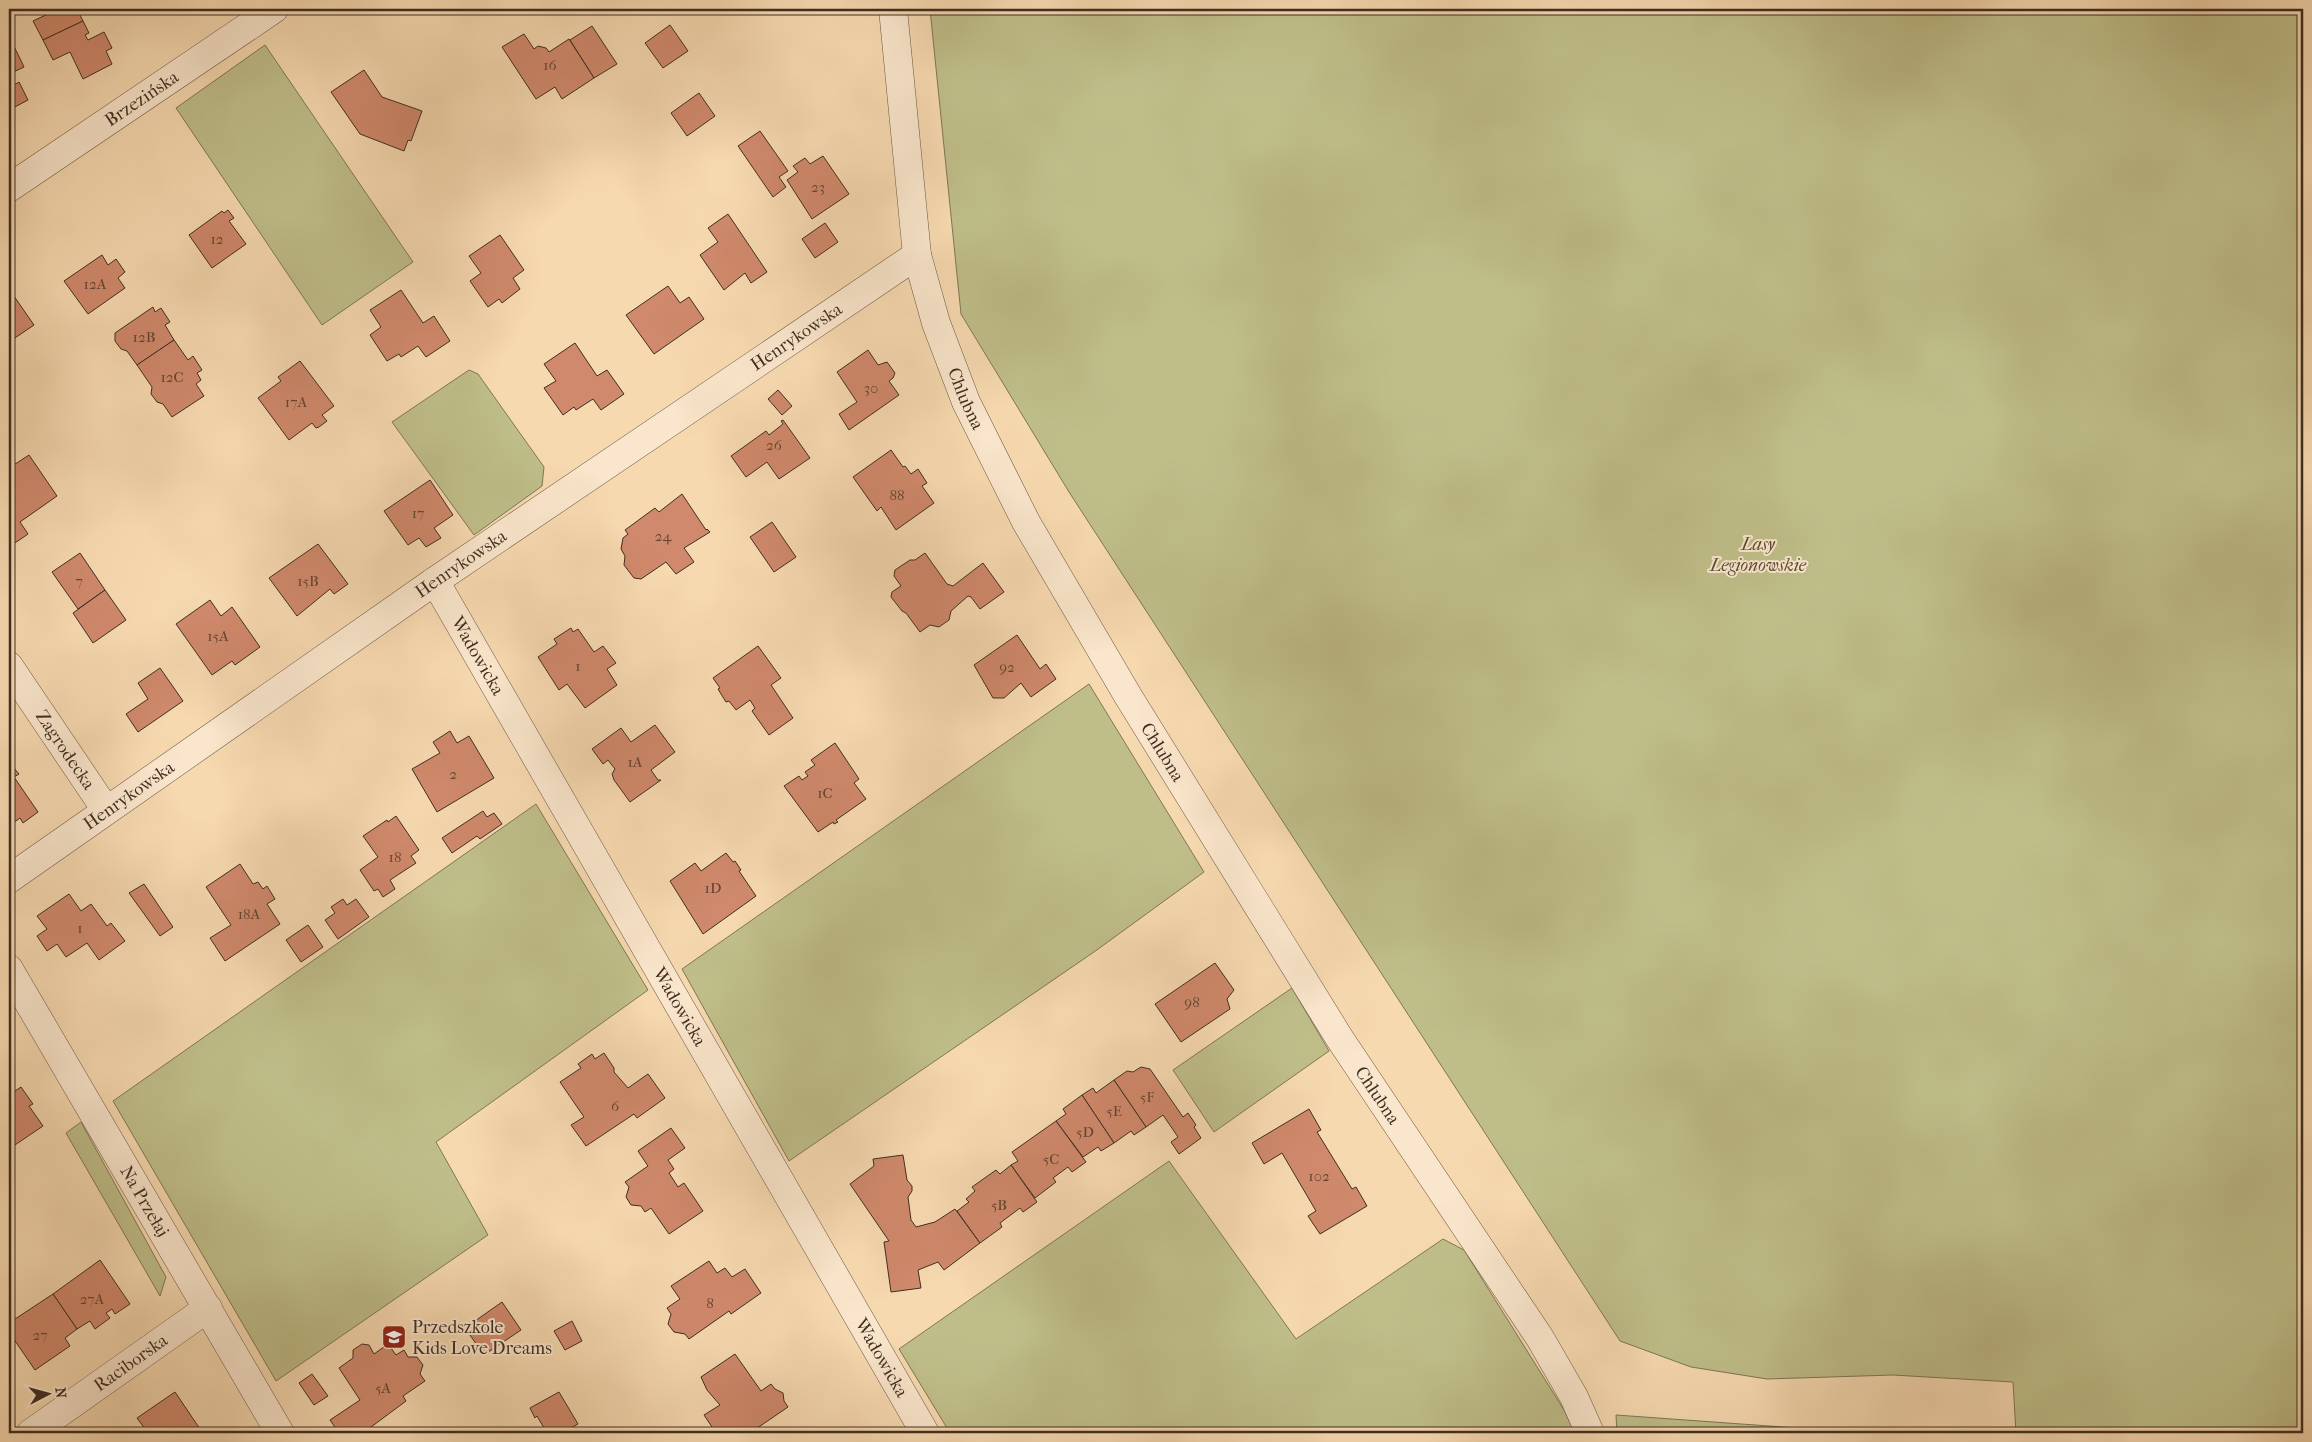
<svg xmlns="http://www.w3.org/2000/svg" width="2312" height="1442" font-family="'IM FELL French Canon',serif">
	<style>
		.green { fill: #bfbe89; stroke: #7f7656 }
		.building { fill: #d0896c; stroke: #3f2e22 }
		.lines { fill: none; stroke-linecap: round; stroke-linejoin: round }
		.street-casing { stroke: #6d5946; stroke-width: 29 }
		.street { stroke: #fae6cc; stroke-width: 28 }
		.labels { text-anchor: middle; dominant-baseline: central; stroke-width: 4; stroke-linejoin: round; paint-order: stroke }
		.number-label { font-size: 15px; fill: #634534 }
		.street-label { font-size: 18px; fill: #3f2e22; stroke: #fae6cc }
		.park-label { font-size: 18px; font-style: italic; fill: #594b37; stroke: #fae6cc }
		.poi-label { font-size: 18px; fill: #3f2e22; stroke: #fae6cc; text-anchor: start }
	</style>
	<rect width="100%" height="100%" fill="#f7d9b0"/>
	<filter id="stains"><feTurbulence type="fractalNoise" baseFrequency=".004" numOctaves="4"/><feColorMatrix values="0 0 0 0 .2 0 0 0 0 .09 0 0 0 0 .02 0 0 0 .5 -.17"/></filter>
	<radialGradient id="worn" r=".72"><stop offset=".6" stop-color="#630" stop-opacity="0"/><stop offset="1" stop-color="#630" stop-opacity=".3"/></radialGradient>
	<!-- green -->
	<g class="green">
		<polygon points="930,9 2303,9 2303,1433 2016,1433 2013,1382 1893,1375 1767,1379 1691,1367 1620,1341 1069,492 961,314"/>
		<polygon points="265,45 413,262 322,325 176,108"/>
		<polygon points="469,370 478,374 544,467 542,486 474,535 392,422"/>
		<polygon points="1089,684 1204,872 1094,952 789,1161 682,969"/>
		<polygon points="536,804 648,990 436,1142 488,1235 276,1381 113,1101"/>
		<polygon points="1292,988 1329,1051 1214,1132 1173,1070"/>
		<polygon points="81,1122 166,1277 160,1296 66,1133"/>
		<polygon points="1169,1161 1296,1339 1443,1239 1464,1250 1564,1410 1575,1433 950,1433 899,1349"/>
		<polygon points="1616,1415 1797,1428 1790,1433 1617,1433"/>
	</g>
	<!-- building -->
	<g class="building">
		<polygon points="48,9 77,9 83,21 43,40 33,21 50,13"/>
		<polygon points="83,21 89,33 85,35 88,40 104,32 112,48 106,51 112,64 83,79 70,52 53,60 43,40"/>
		<polygon points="670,25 688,51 663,68 645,43"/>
		<polygon points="592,26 617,64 594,78 570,40"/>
		<polygon points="524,34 534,49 538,46 546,48 549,52 569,39 594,78 562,99 555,87 536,99 502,47"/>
		<polygon points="9,36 24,67 9,74"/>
		<polygon points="364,70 382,97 422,111 411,141 408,140 404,151 360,134 331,92"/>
		<polygon points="19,82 28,100 9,110 9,88"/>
		<polygon points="699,93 715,116 687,136 671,113"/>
		<polygon points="760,131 788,171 779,177 786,187 773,197 738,146"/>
		<polygon points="823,156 849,194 812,219 787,180 798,172 793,166 805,158 810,164"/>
		<polygon points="228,210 234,218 229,221 246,244 212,268 189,235 222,211 224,213"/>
		<polygon points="728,214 767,272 751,283 745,273 724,290 700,255 718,242 708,228"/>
		<polygon points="825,223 838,242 815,258 802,239"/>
		<polygon points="500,235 524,270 513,278 520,289 502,303 499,299 488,307 470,281 481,273 469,256"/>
		<polygon points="102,255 108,265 116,259 125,272 118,278 125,288 88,314 64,281"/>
		<polygon points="668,286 680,303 689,297 704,319 654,354 626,315"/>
		<polygon points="9,289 34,325 9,342"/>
		<polygon points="401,290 423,323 434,316 450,341 426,357 418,346 401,357 399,354 387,361 370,335 381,327 370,310"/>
		<polygon points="153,307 155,312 161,308 170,322 165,325 174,340 137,365 127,351 121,349 115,341 115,333"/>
		<polygon points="174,340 188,360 193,356 202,370 197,373 201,380 196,384 204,396 172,417 163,404 157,402 151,394 152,387 137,365"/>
		<polygon points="575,343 597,376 607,370 624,394 601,410 593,399 576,410 574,407 563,415 544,388 556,381 544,364"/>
		<polygon points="868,350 878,365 887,362 895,373 893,378 889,381 899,395 849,430 839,414 857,402 837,372"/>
		<polygon points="300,361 334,406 322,415 327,421 319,427 316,428 312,423 289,440 258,398 281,381 278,377"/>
		<polygon points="778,390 792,406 782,415 768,399"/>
		<polygon points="783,420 810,458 779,479 767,462 746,477 731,456 766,431 769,435 783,424 781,421"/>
		<polygon points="891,450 903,467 905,466 911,474 918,469 927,483 922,486 934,503 896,530 881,507 877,511 853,477"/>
		<polygon points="29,455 57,496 20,522 28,534 9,547 9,468"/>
		<polygon points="430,480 453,515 434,528 441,538 426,547 419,538 408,545 384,511"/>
		<polygon points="682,494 706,530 707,529 710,532 684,548 694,562 676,574 666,562 641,579 634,578 624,565 625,556 621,549 623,538 628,534 625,530 655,508 659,512"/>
		<polygon points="772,522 796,557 774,572 750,537"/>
		<polygon points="318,544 348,584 334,594 330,589 297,616 269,578"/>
		<polygon points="80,553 105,590 78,609 52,572"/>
		<polygon points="925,553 947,584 953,586 983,563 1004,592 980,609 971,597 968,596 951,611 949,620 939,627 930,625 920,632 906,613 902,611 891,597 892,592 901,586 894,576 895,570 910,560 915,560"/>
		<polygon points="105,590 126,620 93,643 73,613"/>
		<polygon points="210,600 221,616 232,607 260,647 235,665 232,661 212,675 176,624"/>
		<polygon points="571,628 573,632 578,629 594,652 603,646 616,663 607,669 617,685 585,708 567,684 559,690 538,657 557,644 554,639"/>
		<polygon points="1017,635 1040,669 1046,664 1056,679 1031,697 1021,683 1004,698 993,698 974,665"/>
		<polygon points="758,646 781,678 771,685 793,718 769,735 752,711 755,708 750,700 736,710 729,701 726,702 718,689 720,688 713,678"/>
		<polygon points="160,668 183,701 138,732 126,714 148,699 138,683"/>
		<polygon points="655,725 675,752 651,770 658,780 661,780 630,802 614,780 612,774 615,769 608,760 603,764 592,749 621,728 631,742"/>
		<polygon points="450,731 457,743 469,736 494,778 437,812 412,769 440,753 433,742"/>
		<polygon points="835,743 859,779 854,783 866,799 836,820 838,822 834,824 833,822 818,832 784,786 799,776 802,780 808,776 805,772 815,765 811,760"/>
		<polygon points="13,767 19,774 14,777 38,812 23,823 20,818 9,826 9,768"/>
		<polygon points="483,811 487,817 494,813 502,824 480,839 477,836 452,853 442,838"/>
		<polygon points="396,816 419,850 411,856 416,863 390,880 395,889 383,897 378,889 374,891 360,870 378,857 363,836 387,820 388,822"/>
		<polygon points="726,853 733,862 735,861 741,870 739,871 756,896 703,934 670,881 695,863 701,871"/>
		<polygon points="240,864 253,884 258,882 263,889 267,886 275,899 267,904 280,924 225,961 210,938 231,925 206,887"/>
		<polygon points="144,884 173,927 160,936 129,893"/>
		<polygon points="69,894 81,911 91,904 107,926 111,923 125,941 99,960 87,943 66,957 57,944 47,951 37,936 47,929 37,916"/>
		<polygon points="343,899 347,905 356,899 369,917 338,939 325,920 335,913 331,907"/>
		<polygon points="308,925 323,947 301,962 286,940"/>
		<polygon points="1215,963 1234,990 1227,999 1230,1009 1181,1042 1155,1004"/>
		<polygon points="604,1053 614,1068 614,1072 628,1088 648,1074 665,1098 637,1118 634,1114 586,1146 571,1125 584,1117 560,1082 581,1068 578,1064 592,1054 595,1059"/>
		<polygon points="1141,1067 1150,1069 1183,1117 1188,1113 1196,1125 1194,1127 1201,1138 1179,1154 1171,1142 1178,1137 1163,1115 1146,1127 1114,1080 1127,1071 1133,1072"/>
		<polygon points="1114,1080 1146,1127 1134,1135 1131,1131 1114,1143 1082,1095 1093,1088 1096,1093"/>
		<polygon points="21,1087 33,1104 29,1106 43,1126 9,1149 9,1095"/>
		<polygon points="1082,1095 1114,1143 1101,1151 1098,1147 1083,1157 1056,1121 1066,1114 1063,1109"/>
		<polygon points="1309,1109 1321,1130 1317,1132 1352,1189 1356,1187 1367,1206 1320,1234 1308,1216 1316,1211 1282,1153 1264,1164 1252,1143"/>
		<polygon points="1056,1121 1086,1162 1072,1172 1068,1167 1053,1178 1056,1182 1035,1198 1011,1165 1018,1161 1012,1152"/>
		<polygon points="671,1128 685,1148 668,1160 674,1169 669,1173 678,1187 684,1183 703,1211 669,1234 651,1208 645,1212 641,1206 631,1205 626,1197 629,1187 625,1182 648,1166 638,1151"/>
		<polygon points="903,1155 907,1180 912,1186 912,1191 908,1197 911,1220 916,1227 935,1222 955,1209 980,1243 944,1270 938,1262 918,1270 921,1288 891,1292 884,1242 889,1241 850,1184 874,1166 873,1159"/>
		<polygon points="1011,1165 1037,1202 1023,1212 1020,1208 1000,1223 1002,1227 980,1243 957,1211 969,1202 966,1199 975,1191 972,1187 996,1170 1000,1174"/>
		<polygon points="100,1260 130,1304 115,1314 112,1309 106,1313 110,1318 95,1329 90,1321 77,1329 53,1294"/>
		<polygon points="709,1261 717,1273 725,1268 732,1277 745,1269 761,1293 731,1314 729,1311 689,1339 685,1334 674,1332 668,1324 671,1314 667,1308 680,1299 671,1286"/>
		<polygon points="53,1294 77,1329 65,1338 70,1346 35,1370 9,1332 9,1323"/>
		<polygon points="502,1302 521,1330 484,1355 465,1328"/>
		<polygon points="572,1321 582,1341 565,1350 554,1331"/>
		<polygon points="362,1344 369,1345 374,1354 388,1344 396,1355 404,1350 408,1357 417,1357 423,1365 420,1374 425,1381 403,1396 406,1401 363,1433 339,1433 330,1420 360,1400 339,1368 353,1358 353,1350"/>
		<polygon points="735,1354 761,1391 771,1384 775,1389 783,1393 784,1401 788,1407 750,1433 716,1433 704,1415 720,1405 707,1390 701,1377"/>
		<polygon points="312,1374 328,1396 314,1405 299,1383"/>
		<polygon points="175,1392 200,1429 194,1433 148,1433 137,1418"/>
		<polygon points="559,1392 578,1424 562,1433 547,1433 537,1416 535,1418 530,1408"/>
	</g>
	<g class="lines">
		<defs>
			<g id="street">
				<path id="s1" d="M893,9l24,246 19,68 30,79 60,120 102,174 212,343 200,299 34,59 16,36"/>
				<path id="s2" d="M9,188l265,-179"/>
				<path id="s3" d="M435,581l490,852"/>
				<path id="s4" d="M9,666l97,144"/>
				<path id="s5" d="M9,879l426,-298 482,-326"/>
				<path id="s6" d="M9,969l271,464"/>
				<path id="s7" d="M31,1433l177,-125"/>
			</g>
		</defs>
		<!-- street casing -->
		<use href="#street" class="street-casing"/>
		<!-- street -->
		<use href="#street" class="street"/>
	</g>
	<!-- icons -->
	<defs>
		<symbol id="school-square" viewBox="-11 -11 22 22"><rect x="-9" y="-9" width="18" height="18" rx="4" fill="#8f2418" stroke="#fae6cc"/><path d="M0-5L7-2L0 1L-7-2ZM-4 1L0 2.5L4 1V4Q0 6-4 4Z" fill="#fff"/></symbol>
	</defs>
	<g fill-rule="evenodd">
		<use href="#school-square" x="380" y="1323" width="28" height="28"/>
	</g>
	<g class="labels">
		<!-- number labels -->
		<g class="number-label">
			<text x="550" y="65">16</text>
			<text x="818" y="187">23</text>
			<text x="217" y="239">12</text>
			<text x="95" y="284">12A</text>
			<text x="144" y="337">12B</text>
			<text x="172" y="377">12C</text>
			<text x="871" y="388">30</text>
			<text x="296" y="402">17A</text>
			<text x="774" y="445">26</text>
			<text x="897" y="495">88</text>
			<text x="418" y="513">17</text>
			<text x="663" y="536">24</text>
			<text x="79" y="581">7</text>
			<text x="308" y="581">15B</text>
			<text x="218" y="636">15A</text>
			<text x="578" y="666">1</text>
			<text x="1007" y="667">92</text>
			<text x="635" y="762">1A</text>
			<text x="453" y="774">2</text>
			<text x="825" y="793">1C</text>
			<text x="395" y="857">18</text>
			<text x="713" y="888">1D</text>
			<text x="249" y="914">18A</text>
			<text x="80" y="928">1</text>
			<text x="1192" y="1002">98</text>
			<text x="1147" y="1097">5F</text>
			<text x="615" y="1106">6</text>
			<text x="1114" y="1111">5E</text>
			<text x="1085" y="1132">5D</text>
			<text x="1051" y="1159">5C</text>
			<text x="1319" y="1176">102</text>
			<text x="999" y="1205">5B</text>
			<text x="92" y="1299">27A</text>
			<text x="710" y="1303">8</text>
			<text x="40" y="1335">27</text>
			<text x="383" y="1388">5A</text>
		</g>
		<!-- street labels -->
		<g class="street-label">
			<text stroke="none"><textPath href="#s2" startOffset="160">Brzezińska</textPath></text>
			<text stroke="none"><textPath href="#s5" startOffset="956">Henrykowska</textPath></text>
			<text stroke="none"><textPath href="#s1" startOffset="399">Chlubna</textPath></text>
			<text stroke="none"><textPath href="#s5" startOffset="551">Henrykowska</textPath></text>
			<text stroke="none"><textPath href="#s3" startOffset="86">Wadowicka</textPath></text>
			<text stroke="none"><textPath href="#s4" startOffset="101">Zagrodecka</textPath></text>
			<text stroke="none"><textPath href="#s1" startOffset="804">Chlubna</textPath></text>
			<text stroke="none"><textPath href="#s5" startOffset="146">Henrykowska</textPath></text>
			<text stroke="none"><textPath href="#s3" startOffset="491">Wadowicka</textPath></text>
			<text stroke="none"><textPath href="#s1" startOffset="1209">Chlubna</textPath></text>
			<text stroke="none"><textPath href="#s6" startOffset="269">Na Przełaj</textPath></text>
			<text stroke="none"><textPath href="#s3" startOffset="896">Wadowicka</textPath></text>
			<text stroke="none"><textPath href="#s7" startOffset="122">Raciborska</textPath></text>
		</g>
		<!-- park labels -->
		<g class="park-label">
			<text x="1758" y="544">Lasy<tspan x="1758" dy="21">Legionowskie</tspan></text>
		</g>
		<!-- poi labels -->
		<g class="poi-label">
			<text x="412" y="1327">Przedszkole<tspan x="412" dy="21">Kids Love Dreams</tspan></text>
		</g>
	</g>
	<!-- margin -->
	<rect width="2312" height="1442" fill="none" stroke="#f7d9b0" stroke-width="30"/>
	<rect x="10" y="10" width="2292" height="1422" fill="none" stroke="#3f2e22" stroke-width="2.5"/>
	<rect x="15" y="15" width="2282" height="1412" fill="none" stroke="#3f2e22"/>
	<!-- north arrow -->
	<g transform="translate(48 1394) rotate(84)" stroke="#fae6cc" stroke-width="4" paint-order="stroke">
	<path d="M0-4L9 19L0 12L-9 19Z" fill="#3f2e22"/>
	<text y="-8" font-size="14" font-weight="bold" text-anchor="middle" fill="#3f2e22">N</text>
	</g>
	<rect width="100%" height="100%" filter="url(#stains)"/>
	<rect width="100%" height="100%" fill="url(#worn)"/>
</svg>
